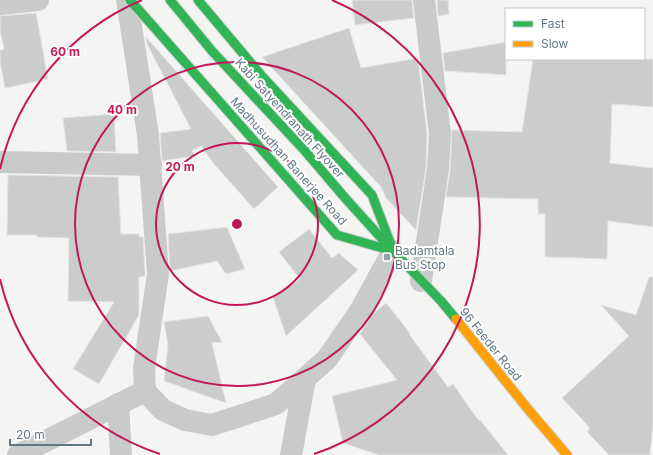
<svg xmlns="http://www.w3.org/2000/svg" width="653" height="455" font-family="Inter,sans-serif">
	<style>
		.building { fill: #cbcdcd; stroke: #e4e4e2 }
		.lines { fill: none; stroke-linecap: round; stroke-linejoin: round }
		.fast-casing { stroke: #d0d2d2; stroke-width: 11 }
		.slow-casing { stroke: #d0d2d2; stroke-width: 11 }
		.street { stroke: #c9caca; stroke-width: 22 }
		.fast { stroke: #30b455; stroke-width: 9 }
		.slow { stroke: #ff9f0a; stroke-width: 9 }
		.ring { fill: none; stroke: #c2185b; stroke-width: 2 }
		.poi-dot { fill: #96a3aa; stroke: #fff; stroke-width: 1.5 }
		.labels { text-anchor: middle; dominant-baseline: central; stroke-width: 4; stroke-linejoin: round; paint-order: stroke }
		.street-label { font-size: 12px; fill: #647883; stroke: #fff }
		.poi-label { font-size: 12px; fill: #647883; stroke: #fff; text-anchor: start }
		.centre { fill: #c2185b; stroke: #fff; stroke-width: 2 }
		.ring-label { font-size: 12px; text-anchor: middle; font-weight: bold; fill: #c2185b; stroke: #fff; stroke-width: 4; stroke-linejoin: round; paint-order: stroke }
	</style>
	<rect width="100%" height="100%" fill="#f4f4f3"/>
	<!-- building -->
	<g class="building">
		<polygon points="352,0 412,0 414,18 355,25"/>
		<polygon points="437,0 448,0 449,14 438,16"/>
		<polygon points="36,13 48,79 5,88 0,61 0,50 4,49 0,30 0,16"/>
		<polygon points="349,28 361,68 418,58 427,134 426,168 416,230 386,198 381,187 262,57"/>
		<polygon points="146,37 278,187 254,209 214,164 201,146 192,151 195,156 162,161 160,133 191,129 147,44 146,38"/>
		<polygon points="506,42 506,75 445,71 443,53"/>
		<polygon points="533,59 653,59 653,107 612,104 610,163 653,168 653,227 608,221 607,259 545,257 545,214 538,214 538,199 446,197 450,170 452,130 522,132"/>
		<polygon points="114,114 116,152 67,151 63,118"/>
		<polygon points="8,175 118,177 121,234 139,234 139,237 143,237 145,274 145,276 139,277 139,315 99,384 73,369 114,302 68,301 69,238 37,237 37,235 7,235"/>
		<polygon points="227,227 245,269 226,274 217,261 170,271 168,234"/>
		<polygon points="309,229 332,258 339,253 358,270 286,336 273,297 300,279 279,252"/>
		<polygon points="649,277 653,277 653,423 650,455 609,455 587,432 590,428 562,398 629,336 601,305 636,315"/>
		<polygon points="386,303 410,333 409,334 448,387 453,384 479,421 480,420 508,455 379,455 343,443 332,396 397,380 360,334 372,315"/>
		<polygon points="208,316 222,342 212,343 226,403 164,381 168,345 164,322"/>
	</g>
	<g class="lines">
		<defs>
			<g id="fast">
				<polyline points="130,0 337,235 393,251"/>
				<polyline points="170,0 212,51 305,151 346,199 393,251 441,301 456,319"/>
				<polyline points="198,0 261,75 372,195 393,250"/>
			</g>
			<polyline id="slow" points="456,319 527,408 567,455"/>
		</defs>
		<!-- fast casing -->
		<use href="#fast" class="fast-casing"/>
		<!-- slow casing -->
		<use href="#slow" class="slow-casing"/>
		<!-- street -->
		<g class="street">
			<polyline points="127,0 148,135 158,274 144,368 145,391"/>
			<polyline points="0,4 38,0"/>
			<polyline points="0,162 151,165"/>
			<polyline points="421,281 438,169 440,134 424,0"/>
			<polyline points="118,404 121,455"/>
			<polyline points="18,455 145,391 163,410 185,420 212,425 276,404 327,359 360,311 393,251"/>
			<polyline points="291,455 305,379"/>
		</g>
		<!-- fast -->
		<use href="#fast" class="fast"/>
		<!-- slow -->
		<use href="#slow" class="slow"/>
	</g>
	<!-- distance rings -->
	<g class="ring">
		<circle cx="237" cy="224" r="81"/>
		<circle cx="237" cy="224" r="162"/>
		<path d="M160 454A243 243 0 0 1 0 279M0 169A243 243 0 0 1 142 0M332 0A243 243 0 0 1 314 454"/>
	</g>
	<!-- markers -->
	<rect class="poi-dot" x="383" y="253" width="8" height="8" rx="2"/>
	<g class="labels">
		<!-- street labels -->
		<g class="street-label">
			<text transform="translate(290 118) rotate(48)">Kabi Satyendranath Flyover</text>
			<text transform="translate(289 161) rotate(48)">Madhusudhan Banerjee Road</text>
			<text transform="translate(491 344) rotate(51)">96 Feeder Road</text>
		</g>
		<!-- poi labels -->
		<g class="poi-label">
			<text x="395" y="250">Badamtala<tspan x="395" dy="14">Bus Stop</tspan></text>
		</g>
	</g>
	<circle cx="237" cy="224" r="6" class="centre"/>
	<g class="ring-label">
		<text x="65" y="56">60 m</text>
		<text x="122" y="114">40 m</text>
		<text x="180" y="171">20 m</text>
	</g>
	<!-- legend -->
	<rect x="505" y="8" width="140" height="52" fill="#ffffff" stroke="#c1c9cd"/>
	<rect x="513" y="21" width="20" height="6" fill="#30b455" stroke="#c1c9cd"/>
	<text x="541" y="28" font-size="12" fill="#647883">Fast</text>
	<rect x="513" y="41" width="20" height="6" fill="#ff9f0a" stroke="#c1c9cd"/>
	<text x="541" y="48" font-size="12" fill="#647883">Slow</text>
	<!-- scale -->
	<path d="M10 439v6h81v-6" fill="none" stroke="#647883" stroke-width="2"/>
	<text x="16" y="439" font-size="12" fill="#647883" stroke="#ffffff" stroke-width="3" paint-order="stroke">20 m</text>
</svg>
